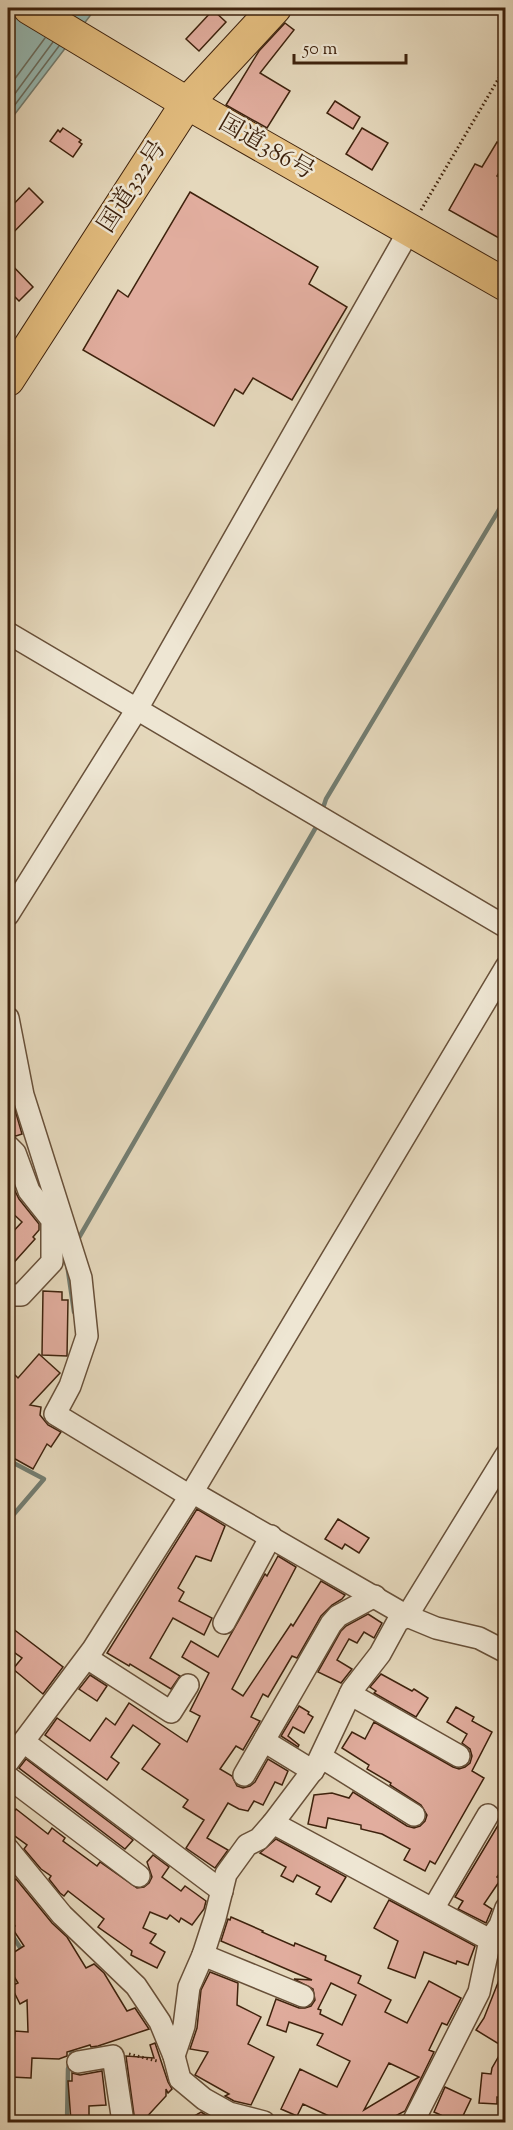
<svg xmlns="http://www.w3.org/2000/svg" width="513" height="2130" font-family="'Sorts Mill Goudy','Noto Serif JP',serif">
	<style>
		.water { fill: #96b9b3; stroke: #737d71; stroke-width: 1.5 }
		.lines { fill: none; stroke-linecap: round; stroke-linejoin: round }
		.shore { stroke: #6a6e60; stroke-width: 1.5 }
		.stream { stroke: #737d71; stroke-width: 4.5 }
		.building { fill: #e1ad9e; stroke: #3e220d; stroke-width: 1.5; fill-rule: evenodd }
		.minor-casing { stroke: #685039; stroke-width: 24 }
		.highway-casing { stroke: #3e220d; stroke-width: 34 }
		.path { stroke: #3e220d; stroke-width: 3; stroke-dasharray: 1.5 3; stroke-linecap: butt }
		.minor { stroke: #eee6d3; stroke-width: 21 }
		.highway { stroke: #e2bc7e; stroke-width: 32 }
		.labels { text-anchor: middle; dominant-baseline: central; stroke-width: 5; stroke-linejoin: round; paint-order: stroke }
		.street-label { font-size: 24px; fill: #3e220d; stroke: #eee6d3 }
	</style>
	<rect width="100%" height="100%" fill="#e5d8bc"/>
	<filter id="stains"><feTurbulence type="fractalNoise" baseFrequency=".00333" numOctaves="4"/><feColorMatrix values="0 0 0 0 .2 0 0 0 0 .09 0 0 0 0 .02 0 0 0 .5 -.17"/></filter>
	<radialGradient id="worn" r=".72"><stop offset=".6" stop-color="#630" stop-opacity="0"/><stop offset="1" stop-color="#630" stop-opacity=".3"/></radialGradient>
	<!-- water -->
	<polygon class="water" points="8,8 96,8 8,123"/>
	<g class="lines">
		<!-- shore -->
		<g class="shore">
			<polyline points="8,88 45,38"/>
			<polyline points="8,103 53,42"/>
			<polyline points="8,114 59,46"/>
		</g>
		<!-- stream -->
		<g class="stream">
			<polyline points="322,811 326,799 506,498"/>
			<polyline points="77,1241 319,822"/>
			<polyline points="67,1264 74,1312"/>
			<polyline points="8,1460 44,1479 8,1521"/>
			<polyline points="8,1929 23,1952"/>
			<polyline points="67,2122 68,2069 73,2046"/>
		</g>
	</g>
	<!-- building -->
	<g class="building">
		<polygon points="213,10 226,22 199,51 186,39"/>
		<polygon points="285,23 294,30 260,73 290,91 267,128 226,105 259,51"/>
		<polygon points="335,101 360,117 353,129 327,113"/>
		<polygon points="63,128 81,140 79,142 82,144 73,157 50,141 58,130 60,132"/>
		<polygon points="362,128 388,143 372,170 346,154"/>
		<polygon points="497,142 506,147 506,161 497,176 506,181 506,242 449,210 475,164 482,167"/>
		<polygon points="29,188 43,202 8,238 8,210"/>
		<polygon points="190,192 318,267 309,284 347,307 292,400 253,378 243,394 235,389 214,426 83,350 118,290 128,297"/>
		<polygon points="8,261 33,287 19,301 8,290"/>
		<polygon points="9,1089 22,1134 16,1136 11,1134 8,1124"/>
		<polygon points="8,1184 15,1191 19,1199 39,1224 39,1230 33,1237 35,1239 8,1269 8,1237 22,1222 8,1209"/>
		<polygon points="43,1291 62,1292 62,1300 68,1300 67,1356 42,1355"/>
		<polygon points="39,1354 60,1373 30,1405 41,1407 40,1415 48,1425 61,1432 51,1447 47,1444 33,1469 8,1455 8,1368 18,1378"/>
		<polygon points="197,1509 225,1526 211,1561 196,1556 178,1588 184,1592 179,1601 212,1618 204,1635 173,1618 150,1658 180,1676 171,1689 130,1664 129,1666 107,1653"/>
		<polygon points="338,1519 369,1538 359,1553 345,1544 342,1549 325,1539"/>
		<polygon points="278,1556 296,1567 232,1689 243,1696 291,1624 293,1626 321,1581 345,1595 342,1599 332,1605 321,1616 297,1658 292,1656 268,1697 263,1694 251,1717 260,1721 243,1750 236,1746 220,1769 232,1776 237,1786 243,1788 250,1786 255,1782 268,1759 288,1771 282,1785 275,1782 263,1805 254,1801 248,1811 239,1809 228,1803 207,1838 228,1850 215,1868 186,1848 204,1820 183,1807 188,1800 142,1769 160,1744 133,1725 111,1757 119,1763 107,1780 45,1735 57,1718 90,1741 106,1718 115,1725 129,1703 187,1742 200,1716 190,1711 209,1673 182,1657 191,1641 218,1657 265,1574 267,1576"/>
		<polygon points="368,1614 382,1623 374,1638 364,1632 357,1643 349,1639 337,1660 352,1669 341,1683 318,1672 341,1631 346,1626"/>
		<polygon points="8,1625 63,1667 43,1694 13,1669 22,1658 8,1648"/>
		<polygon points="381,1674 412,1691 414,1689 428,1698 416,1717 374,1693 376,1691 370,1687"/>
		<polygon points="90,1675 107,1686 97,1701 79,1689"/>
		<polygon points="299,1706 309,1712 308,1714 313,1717 304,1733 293,1727 288,1736 299,1745 298,1747 281,1736"/>
		<polygon points="456,1707 474,1717 472,1721 492,1732 472,1771 484,1778 435,1864 430,1861 425,1871 404,1860 410,1849 382,1834 361,1829 361,1825 328,1818 326,1828 308,1824 314,1795 332,1793 349,1798 353,1792 407,1826 414,1828 420,1826 425,1821 427,1815 421,1805 390,1785 391,1783 367,1769 369,1765 342,1748 352,1732 365,1739 374,1722 453,1767 459,1769 465,1767 470,1763 472,1756 470,1749 462,1743 467,1734 447,1722"/>
		<polygon points="26,1759 133,1840 125,1849 19,1768"/>
		<polygon points="8,1809 13,1813 16,1809 48,1834 52,1828 65,1838 63,1841 97,1866 100,1862 137,1888 144,1887 149,1883 152,1877 147,1862 153,1855 169,1867 162,1877 181,1891 185,1886 206,1901 204,1909 192,1925 181,1918 179,1922 170,1915 167,1919 150,1912 143,1928 156,1934 150,1943 165,1952 157,1968 131,1955 132,1951 98,1927 104,1919 68,1891 64,1896 60,1893 49,1879 51,1876 41,1869 24,1849 27,1845 8,1831"/>
		<polygon points="506,1812 506,1864 497,1877 501,1879 484,1904 492,1909 486,1923 458,1909 463,1901 455,1897"/>
		<polygon points="276,1839 346,1877 331,1902 316,1894 320,1887 297,1875 293,1882 281,1876 286,1867 260,1853"/>
		<polygon points="16,1879 52,1923 67,1937 86,1968 94,1964 104,1973 127,2011 135,2008 149,2029 98,2046 91,2047 90,2045 67,2052 67,2056 59,2059 32,2058 31,2078 11,2077 15,2031 28,2032 27,2000 20,2004 11,1986 18,1983 10,1970 13,1968 8,1959 8,1956 24,1946 12,1928 15,1926 8,1913 8,1884"/>
		<polygon points="389,1900 475,1946 468,1965 457,1961 456,1964 424,1952 415,1978 388,1968 398,1941 374,1928"/>
		<path d="M231,1917l32,14 -1,1 32,14 1,-3 31,13 -1,4 36,16 -3,7 33,17 -6,12 22,11 22,-42 32,17 -14,27 -5,-2 -13,27 5,2 -29,59 -21,11h-42l-39,-18 -6,12 -16,-7 19,-40 37,18 13,-26 -33,-16 6,-11 -34,-12 -3,10 -19,-7 9,-26 23,9h6l6,-2 4,-6 -2,-11 -19,-10 18,1 -91,-39 7,-22 2,1zM331,1983l25,12 -14,30 -22,-11 1,-4 -3,-1zM389,2063l30,14 -55,33z"/>
		<polygon points="505,1965 506,2098 497,2097 497,2104 479,2103 482,2073 491,2074 492,2068 504,2047 476,2030 484,2018"/>
		<polygon points="210,1972 238,1983 237,2005 261,2017 248,2044 274,2057 251,2105 234,2101 225,2096 229,2094 195,2075 208,2052 190,2049 197,2028 201,1990"/>
		<polygon points="155,2043 168,2082 172,2089 168,2093 166,2089 166,2096 142,2122 135,2122 126,2056 154,2058 150,2045"/>
		<polygon points="102,2071 106,2105 89,2106 89,2121 71,2121 68,2081 72,2081 72,2073 80,2075"/>
		<polygon points="445,2087 471,2099 460,2122 437,2122 441,2115 434,2112"/>
		<polygon points="201,2112 211,2118 214,2122 184,2122"/>
	</g>
	<g class="lines">
		<defs>
			<g id="minor">
				<polyline points="8,633 506,927"/>
				<polyline points="8,915 137,709 410,229"/>
				<polyline points="8,1018 23,1095 81,1278 87,1336 70,1386 55,1414 190,1496"/>
				<polyline points="8,1146 15,1153 29,1191 52,1220 52,1262 21,1295 8,1295"/>
				<polyline points="192,1492 407,1616 436,1628 479,1638 506,1652"/>
				<polyline points="224,1623 271,1536"/>
				<polyline points="87,1658 171,1712 188,1685"/>
				<polyline points="350,1694 459,1756"/>
				<polyline points="264,1741 313,1771"/>
				<polyline points="24,1742 222,1891"/>
				<polyline points="321,1757 414,1815"/>
				<polyline points="8,1762 93,1649 190,1496 506,967"/>
				<polyline points="244,1775 331,1624 338,1616 375,1596"/>
				<polyline points="8,1777 139,1876"/>
				<polyline points="273,1823 490,1940 479,1992 413,2122"/>
				<polyline points="8,1849 62,1915 136,1986 160,2022 174,2056 180,2079 204,2099 229,2113 264,2122"/>
				<polyline points="433,1909 488,1815"/>
				<polyline points="490,1940 500,1925 506,1908"/>
				<polyline points="203,1955 303,1996"/>
				<polyline points="174,2056 184,2026 189,1987 203,1955 215,1918 226,1874 247,1845 259,1839 273,1823 316,1766 352,1690 380,1654 398,1621 407,1616 506,1455"/>
				<polyline points="78,2062 113,2056 123,2122"/>
			</g>
			<g id="highway">
				<polyline points="29,8 187,103 506,285"/>
				<polyline points="8,380 187,103 275,8"/>
			</g>
		</defs>
		<!-- minor casing -->
		<use href="#minor" class="minor-casing"/>
		<!-- highway casing -->
		<use href="#highway" class="highway-casing"/>
		<!-- path -->
		<g class="path">
			<polyline points="421,210 506,66"/>
			<polyline points="129,2054 157,2061"/>
		</g>
		<!-- minor -->
		<use href="#minor" class="minor"/>
		<!-- highway -->
		<use href="#highway" class="highway"/>
	</g>
	<g class="labels">
		<!-- street labels -->
		<g class="street-label">
			<text transform="translate(266 148) rotate(30)">国道386号</text>
			<text transform="translate(133 187) rotate(-57)">国道322号</text>
		</g>
	</g>
	<!-- margin -->
	<rect width="513" height="2130" fill="none" stroke="#e5d8bc" stroke-width="30"/>
	<rect x="9" y="9" width="495" height="2112" fill="none" stroke="#3e220d" stroke-width="3"/>
	<rect x="15" y="15" width="483" height="2100" fill="none" stroke="#3e220d" stroke-width="1.5"/>
	<!-- scale -->
	<path d="M294 54v9h112v-9" fill="none" stroke="#3e220d" stroke-width="3"/>
	<text x="303" y="54" font-size="18" fill="#3e220d" stroke="#eee6d3" stroke-width="4.5" paint-order="stroke">50 m</text>
	<rect width="100%" height="100%" filter="url(#stains)"/>
	<rect width="100%" height="100%" fill="url(#worn)"/>
</svg>
